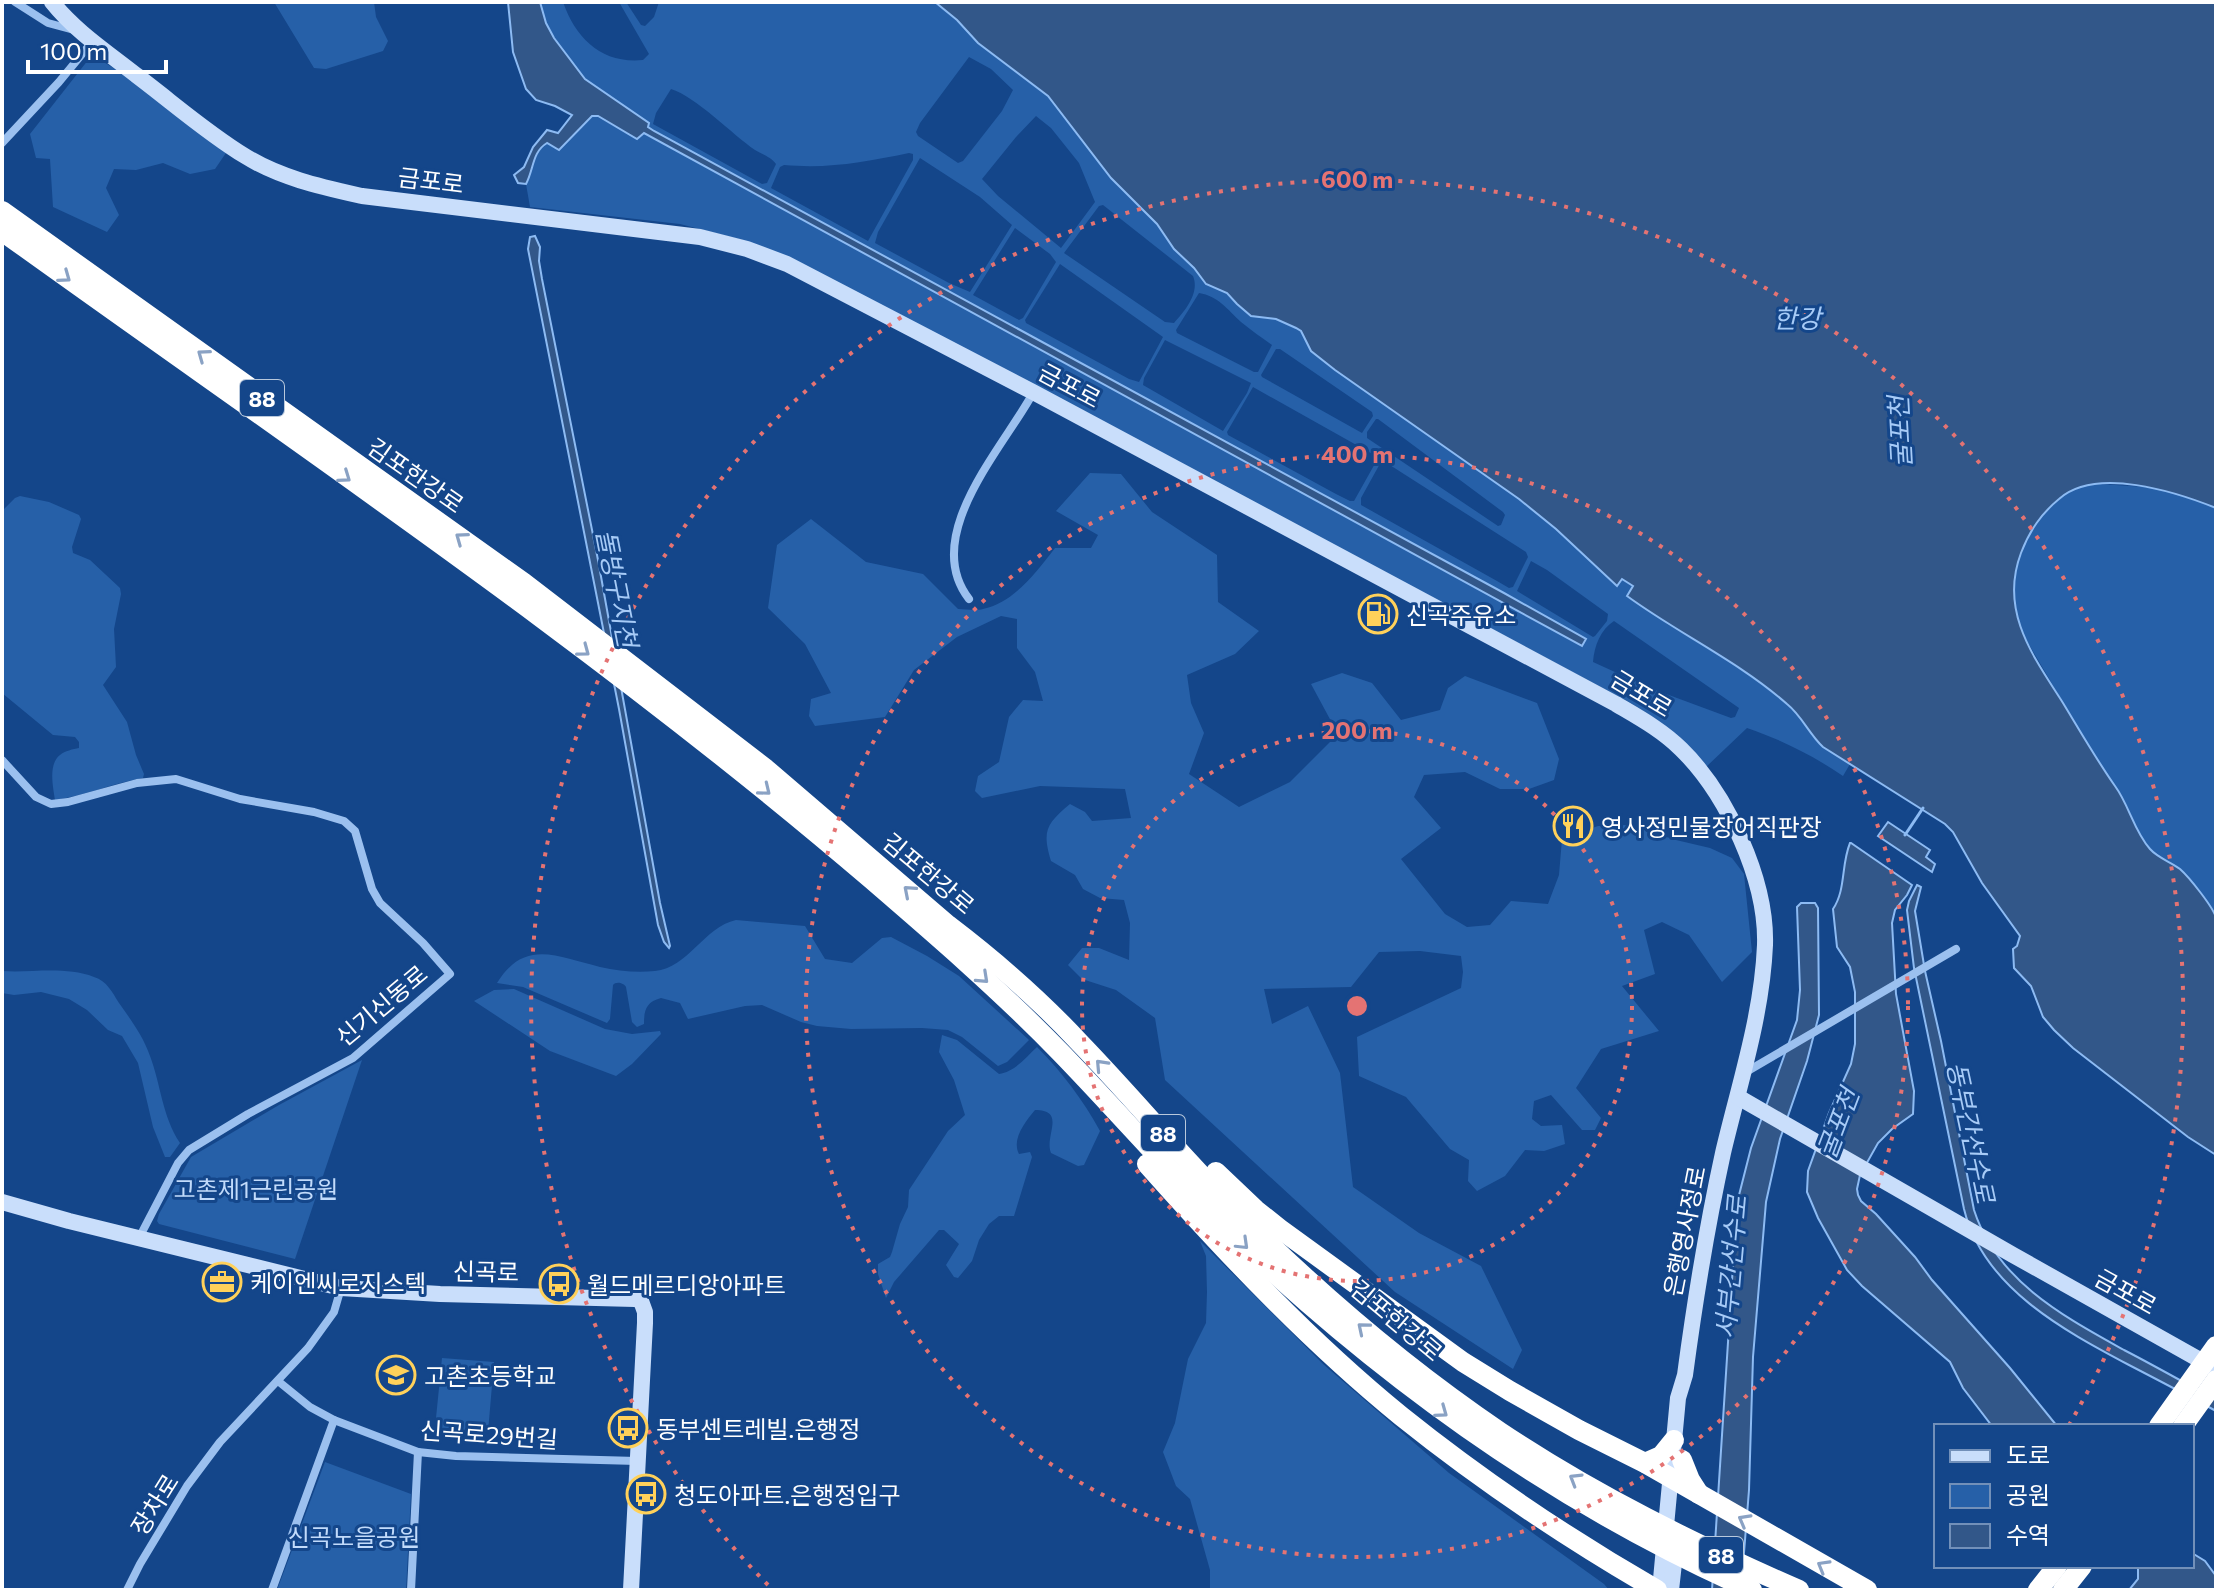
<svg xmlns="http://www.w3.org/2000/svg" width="2218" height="1592" font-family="Commissioner,'Noto Sans KR',sans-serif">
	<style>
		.green { fill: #2660a8; fill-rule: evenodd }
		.water { fill: #325789; stroke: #8dbbf3; stroke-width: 2 }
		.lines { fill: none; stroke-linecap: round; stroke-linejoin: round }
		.stream { stroke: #8dbbf3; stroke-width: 3 }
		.street { stroke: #9bc0ef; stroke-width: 8 }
		.secondary { stroke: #c9defb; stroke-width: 16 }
		.highway { stroke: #fff; stroke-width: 20 }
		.oneway { stroke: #8aa2c4 }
		.ring { fill: none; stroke: #e47373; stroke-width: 4; stroke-dasharray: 4 8 }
		.labels { text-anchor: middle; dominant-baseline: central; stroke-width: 6; stroke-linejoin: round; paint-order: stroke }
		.shield { fill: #14468a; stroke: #b8c8dc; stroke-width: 2 }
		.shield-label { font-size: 22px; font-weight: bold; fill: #fff }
		.street-label { font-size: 24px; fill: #fff; stroke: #14468a }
		.poi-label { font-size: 24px; fill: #fff; stroke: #14468a; text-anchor: start }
		.park-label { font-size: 24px; fill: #c2dbfb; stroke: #14468a }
		.water-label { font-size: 26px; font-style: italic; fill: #a7cbf7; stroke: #14468a }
		.centre { fill: #e47373; stroke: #14468a; stroke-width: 4 }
		.ring-label { font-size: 24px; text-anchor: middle; font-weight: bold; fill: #e47373; stroke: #14468a; stroke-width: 6; stroke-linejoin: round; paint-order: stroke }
	</style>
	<rect width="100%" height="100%" fill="#14468a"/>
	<!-- green -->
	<g class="green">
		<polygon points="274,2 374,2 376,17 388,41 383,51 326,69 314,68"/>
		<path d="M540,2h23c13,37 39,62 80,58l6,-6 -30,-52h7l15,23 4,1 9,-9 5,-15h276l78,68 35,26 63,82 46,46 17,25 20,19 9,12 8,7 16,6 10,11 14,12 25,3 25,12 10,20 208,148 37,30 61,57 5,-7 11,7 34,38 73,44 45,34 15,14 12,20 11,11 27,17 -7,12c-31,-21 -61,-36 -96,-48l-41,39 -53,-50 -24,-15 -318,-169 -561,-291 -70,-18 -150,-17 -4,-23 11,-31 7,-10h4l11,7 35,-35 43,24 7,-6 938,512 3,-6 -931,-508 -6,-4 1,-4 -64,-44 -31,-41 -8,-15zM969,57l22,12 22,21 -11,21 -39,50 -5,2 -40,-27 -2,-4 4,-9zM671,89c24,7 62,46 84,61 8,5 16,7 21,14l-9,19 -5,1 -109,-60 3,-11zM1036,116l15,12 28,35 16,39 -34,46 -63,-52 -16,-17 34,-42zM909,153l4,1v6l-45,81 -97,-53 9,-21 4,-2c45,4 81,-3 125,-12zM920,158l60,39 32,28 -42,67 -21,-9 -74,-40 3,-11zM1103,205l90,71c7,17 -8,35 -19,47l-9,-1 -101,-69 35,-47zM1015,228l35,26 6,8 -33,56 -4,2 -46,-25zM1060,264l103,73 -24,45 -10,-3 -103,-56 -1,-3zM1199,293c19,3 28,16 42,29 10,8 21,16 31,23l-14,27h-4l-77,-39 -1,-3zM1165,340l86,43 -4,10 -24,38 -80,-46 1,-7zM1276,349h4l92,63 1,4 -11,17 -100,-56 -1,-2zM1253,387l123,69 1,4 -23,41h-4l-14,-7 -108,-59 -1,-3zM1376,419h2l125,93 2,3 -4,10 -3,1 -131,-88v-6zM1382,460l144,92 2,5 -15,30 -4,1 -12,-7 -136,-76v-7zM1531,561l16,9 61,44 -1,7 -12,15 -2,1 -76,-46zM1614,621l125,87 -4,9 -4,1 -81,-30 -57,-26c1,-16 8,-33 21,-41z"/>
		<polygon points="92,55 132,79 228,150 215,169 190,174 163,163 136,170 114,169 106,188 119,215 107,232 53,207 50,159 36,158 30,134"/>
		<path d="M1090,473l31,1 31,38 65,43 1,47 41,29 -24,23 -48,21 4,28 13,30 -15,41 50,33 51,-25 48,-48 -27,-50 31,-11 30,10 29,37 39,-10 8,-22 17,-12 72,27 22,56 -5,21 -25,9h-29l-35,-17 -41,3 -10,22 27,31 -40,31 44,55 22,13 23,-2 21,-24 37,3 11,-29 3,-36 36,-13 30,-1 48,15 34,8 22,10 12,16 8,78 -30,30 -33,-47 -27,-13 -18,8 11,44 -33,12 37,45 -58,18 -25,39 25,30 -6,12h-13l-31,-35 -17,6 -2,18 9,7 21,-1 3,19 -21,7 -19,-1 -20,26 -28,15 -9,-10 1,-21 -19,-11 -44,-52 -47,-21 -2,-39 104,-49 2,-16 -2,-16 -41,-5 -41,1 -28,35 -87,2 8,35 36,-18 32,67 13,114 66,46 62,33 41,84 -9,19 -118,-77 -230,-212 -10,-62 -39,-28 -34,-11 -14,-14 14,-17h17l30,12 1,-37 -6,-23 -24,-2 -17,-9 -8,-14 -24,-14c-9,-30 -5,-37 19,-57l15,8 7,9 39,-3 -6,-29 -85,-3 -58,12 -7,-7 3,-15 21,-14 10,-45 14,-17 20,1 -8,-29 -18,-24v-29l-16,-3 -44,21 -43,33 -29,47 -70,9 -6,-10 2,-17 20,-6 -26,-49 -37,-36 9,-63 34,-26 55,43 57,12 35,35c8,0 18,2 25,0 31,-6 54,-38 72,-61h36l7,-13 -42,-24z"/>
		<polygon points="2100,484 2160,488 2216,508 2216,915 2191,880 2180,869 2149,848 2138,831 2127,806 2104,772 2021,631 2013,601 2014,578 2017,564 2036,522 2065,494 2078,487"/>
		<path d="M20,496l29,6 30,13 2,4 -9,28 1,6 17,7 30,28 1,6 -7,35 2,38 -13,18 24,37 9,33 8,19 -1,4c-30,5 -58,18 -88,22 -2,-13 -7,-36 5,-45 5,-4 13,-6 19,-7v-6l-4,-5 -22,-2 -51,-42v-182l13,-13z"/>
		<path d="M736,920l69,6 20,33 27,4 30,-25 9,-1 36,19 32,20 70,64 -22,22 -9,4 -36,-29 -14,-7 -26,-2 -71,1 -34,-3 -16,-4 -39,-17 -17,1 -57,13 -8,-16 -19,-5c-15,4 -17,12 -17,26l-7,3 -5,-5 -6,-35c-2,-4 -10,-6 -13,-2l-3,34 -3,4 -84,-36 -26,-4c28,-45 61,-26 103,-16 18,4 37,6 55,4 33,-3 49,-44 81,-51z"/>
		<path d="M2,971c30,2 63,-5 92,6 13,4 18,15 25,26 12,17 24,33 31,53 11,29 12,60 30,87l-10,14h-5l-12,-30 -15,-64 -16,-27 -14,-6 -21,-20 -18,-11 -28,-7 -27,3 -12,-2z"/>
		<polygon points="514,989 605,1029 632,1034 660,1031 661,1034 632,1064 616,1076 550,1051 474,1001 494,990"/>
		<path d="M942,1035l15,5 42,34c16,-2 27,-17 38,-27 25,25 46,53 63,84l-16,34 -6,1 -27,-13c-7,-17 16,-43 -16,-43 -9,11 -24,29 -16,44l11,-2 2,5 -18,59h-15l-10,8 -10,16 -7,21 -14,17 -4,-1 -8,-12 13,-21 -15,-14h-5l-45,52 -8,16 -8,-24v-10l12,-7 2,-5 8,-28 8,-17 1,-17 39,-59 17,-16 -11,-35 -15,-28z"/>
		<polygon points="362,1060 295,1259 159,1224 157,1221 159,1214 191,1157 279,1105"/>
		<polygon points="1200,1241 1323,1364 1449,1473 1604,1584 1609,1590 1210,1590 1210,1570 1190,1499 1176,1486 1163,1452 1175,1423 1188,1359 1206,1323 1207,1292 1206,1256"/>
		<polygon points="442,1358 494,1362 488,1432 435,1428"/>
		<polygon points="325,1462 411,1494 406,1590 277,1590"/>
	</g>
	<!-- water -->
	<g class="water">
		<path d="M508,2h32l6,21 8,15 31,41 64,44 -1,4 6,4 850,462 82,46 -4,7 -938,-513 -7,6 -39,-23h-6l-33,34 -12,-7c-15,9 -13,26 -21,41l-8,-1 -4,-8 10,-8 9,-20 14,-17 11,3 14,-18 -17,-9 -19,-6 -10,-11 -13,-37z"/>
		<path d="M935,2h1281v506c-40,-16 -120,-42 -157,-9 -18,15 -29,31 -38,54 -22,58 12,103 42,150 17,28 33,56 52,83 14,19 19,45 35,63 8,9 21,13 30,20 9,8 34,39 36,49 2,18 0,52 0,73 0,54 0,109 0,164l-28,-18 -115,-89 -19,-18 -11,-13 -12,-31 -17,-18 -1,-19 4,-3 3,-10 -38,-53 -29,-51 -8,-8 -122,-77c-14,-13 -21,-31 -36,-43 -49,-43 -108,-70 -160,-108l6,-10 -11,-7 -5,7 -61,-57 -37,-30 -184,-129 -24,-19 -10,-20 -5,-3 -20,-9 -25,-3 -14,-12 -10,-11 -21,-9 -12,-16 -20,-19 -17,-25 -46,-46 -63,-82 -70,-53 -21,-23z"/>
		<polygon points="535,236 540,247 539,261 542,279 598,560 660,903 670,946 669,948 664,942 658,925 619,709 528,249 530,237"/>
		<polygon points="1888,822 1930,850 1926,857 1935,864 1932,872 1878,836"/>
		<path d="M1850,843h1l61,42 -5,10 -12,15 -3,13 4,71 18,97 -1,23 -21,15 -14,14 -18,32 -3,14 1,6 3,6 15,13 39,43 17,23 78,88 47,58h-65l-29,-38 -13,-26 -88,-76 -15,-16 -29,-52 -11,-26 1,-21 21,-58 22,-49 4,-20v-52l-5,-25 -13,-20 -4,-38c13,-19 8,-44 17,-66z"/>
		<path d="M1917,885l4,2 -6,24 10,60 16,70 33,169c23,71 89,106 150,140 31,16 61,33 92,50v11c-29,-16 -58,-31 -87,-46 -66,-35 -146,-78 -165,-156l-50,-241 -7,-58 2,-9z"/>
		<polygon points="1801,903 1815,903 1818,908 1819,1015 1807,1061 1780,1139 1766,1202 1753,1357 1749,1490 1741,1590 1712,1590 1737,1203 1751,1148 1797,1020 1800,990 1797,907"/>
		<polygon points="2192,1553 2205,1561 2216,1576 2216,1590 2129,1590 2138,1579 2138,1566 2192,1566"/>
	</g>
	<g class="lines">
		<!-- stream -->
		<polyline class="stream" points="1905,835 1923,808"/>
		<!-- street -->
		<g class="street">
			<polyline points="15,2 48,23 74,30"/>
			<polyline points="2,143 59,82 92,42"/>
			<path d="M969,599c-49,-63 34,-151 64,-206"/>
			<polyline points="2,760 36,797 51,804 68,802 137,783 176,779 240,799 314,812 344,821 355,831 372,889 380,903 423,943 450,974 353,1058 248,1114 189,1150 178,1163 139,1238"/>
			<polyline points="1746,1072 1956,949"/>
			<polyline points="278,1381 310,1407 334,1420 418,1452 456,1456 637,1461"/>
			<polyline points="127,1590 140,1564 187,1486 220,1442 308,1348 334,1312 341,1288"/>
			<polyline points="272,1590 334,1420"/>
			<polyline points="411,1590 418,1452"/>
		</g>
		<!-- secondary -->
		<g class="secondary">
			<path d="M52,2c24,30 55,50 84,73 36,27 71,58 109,81 35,22 77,31 117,40l338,41 47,12 40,15 246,128 583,312c22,13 46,26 65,45 46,45 86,131 84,196 -3,71 -26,140 -42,208 -16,73 -28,147 -38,222l-7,23 -18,192"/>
			<polyline points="1738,1097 2013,1255 2216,1369"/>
			<polyline points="2,1202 69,1221 341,1288 440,1294 635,1299 641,1301 645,1312 645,1323 631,1590"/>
			<polyline points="1671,1590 1674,1563"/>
		</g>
		<!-- highway -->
		<g class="highway">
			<path d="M2,211l522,372 242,186 182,156c46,35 91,74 131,117 60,62 115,130 178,190 75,73 156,141 243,200 94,63 196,113 299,158"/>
			<path d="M2,231c293,211 595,413 869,648 65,56 130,112 190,174 62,64 120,132 185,194 151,142 316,259 506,343"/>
			<path d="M1147,1164c79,89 162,177 254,252 81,65 166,122 256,174"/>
			<polyline points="1216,1172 1256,1210 1280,1229 1463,1362 1510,1391 1579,1430 1645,1463 1867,1590"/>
			<polyline points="2159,1426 2216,1346"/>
			<polyline points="2183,1426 2216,1380"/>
			<polyline points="1682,1460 1690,1480 1699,1494"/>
			<polyline points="1645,1463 1661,1456 1674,1440"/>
			<polyline points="2038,1590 2057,1566"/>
			<polyline points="2063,1590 2082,1566"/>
		</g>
	</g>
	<!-- one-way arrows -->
	<defs><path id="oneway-chevron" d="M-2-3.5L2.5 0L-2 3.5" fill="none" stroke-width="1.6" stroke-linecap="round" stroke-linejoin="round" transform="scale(2)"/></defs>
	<g class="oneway">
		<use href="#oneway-chevron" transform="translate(65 277) rotate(36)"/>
		<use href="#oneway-chevron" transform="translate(203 355) rotate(-144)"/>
		<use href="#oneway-chevron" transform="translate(345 477) rotate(35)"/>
		<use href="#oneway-chevron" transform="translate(461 538) rotate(-144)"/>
		<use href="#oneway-chevron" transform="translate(584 651) rotate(37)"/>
		<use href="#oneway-chevron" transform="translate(765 790) rotate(39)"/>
		<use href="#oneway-chevron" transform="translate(909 891) rotate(-139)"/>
		<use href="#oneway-chevron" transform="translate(983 978) rotate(43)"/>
		<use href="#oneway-chevron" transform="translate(1101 1065) rotate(-133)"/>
		<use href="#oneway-chevron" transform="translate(1243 1244) rotate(44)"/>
		<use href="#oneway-chevron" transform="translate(1363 1328) rotate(-140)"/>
		<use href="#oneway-chevron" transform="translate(1442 1412) rotate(36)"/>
		<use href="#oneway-chevron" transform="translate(1575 1479) rotate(-149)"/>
		<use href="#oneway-chevron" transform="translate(1744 1520) rotate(-151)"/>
		<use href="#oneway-chevron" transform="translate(1823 1566) rotate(-150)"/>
	</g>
	<!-- distance rings -->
	<g class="ring">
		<circle cx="1357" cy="1006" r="275"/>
		<circle cx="1357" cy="1006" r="551"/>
		<path d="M768 1585A826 826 0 1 1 2069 1425"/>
	</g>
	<!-- icons -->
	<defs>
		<symbol id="fuel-ring" viewBox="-11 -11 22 22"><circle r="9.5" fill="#14468a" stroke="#ffd15a" stroke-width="1.5"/><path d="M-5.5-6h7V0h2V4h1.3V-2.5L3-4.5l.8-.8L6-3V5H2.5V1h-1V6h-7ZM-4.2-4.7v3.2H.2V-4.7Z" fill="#ffd15a"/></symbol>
		<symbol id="restaurant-ring" viewBox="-11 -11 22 22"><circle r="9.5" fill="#14468a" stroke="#ffd15a" stroke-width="1.5"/><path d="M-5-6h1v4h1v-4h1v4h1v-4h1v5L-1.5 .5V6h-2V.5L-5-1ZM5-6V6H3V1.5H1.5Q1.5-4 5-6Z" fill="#ffd15a"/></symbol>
		<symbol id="office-ring" viewBox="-11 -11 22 22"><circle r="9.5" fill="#14468a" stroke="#ffd15a" stroke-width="1.5"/><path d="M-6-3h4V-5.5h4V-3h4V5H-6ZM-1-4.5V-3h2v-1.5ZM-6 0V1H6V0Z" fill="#ffd15a"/></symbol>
		<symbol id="bus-ring" viewBox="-11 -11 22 22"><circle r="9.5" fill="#14468a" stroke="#ffd15a" stroke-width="1.5"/><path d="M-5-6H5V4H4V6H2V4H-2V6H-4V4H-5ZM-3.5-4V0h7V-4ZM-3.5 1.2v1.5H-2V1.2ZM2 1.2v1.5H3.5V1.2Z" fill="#ffd15a"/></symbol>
		<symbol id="school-ring" viewBox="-11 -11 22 22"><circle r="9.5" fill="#14468a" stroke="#ffd15a" stroke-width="1.5"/><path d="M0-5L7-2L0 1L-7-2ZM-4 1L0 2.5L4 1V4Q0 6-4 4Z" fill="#ffd15a"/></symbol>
	</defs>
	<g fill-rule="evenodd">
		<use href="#fuel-ring" x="1356" y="592" width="44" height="44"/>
		<use href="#restaurant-ring" x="1551" y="804" width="44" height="44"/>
		<use href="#office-ring" x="200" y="1260" width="44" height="44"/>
		<use href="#bus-ring" x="537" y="1262" width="44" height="44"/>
		<use href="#school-ring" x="374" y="1353" width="44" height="44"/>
		<use href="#bus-ring" x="606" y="1406" width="44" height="44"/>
		<use href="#bus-ring" x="624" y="1472" width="44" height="44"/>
	</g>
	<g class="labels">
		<!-- shield labels -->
		<g class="shield">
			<rect x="240" y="380" width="44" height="36" rx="6"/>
			<rect x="1141" y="1115" width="44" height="36" rx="6"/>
			<rect x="1699" y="1537" width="44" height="36" rx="6"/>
		</g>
		<g class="shield-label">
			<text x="262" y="398">88</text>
			<text x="1163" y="1133">88</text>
			<text x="1721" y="1555">88</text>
		</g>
		<!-- street labels -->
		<g class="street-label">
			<text transform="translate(431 180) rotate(7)">금포로</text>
			<text transform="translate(1070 385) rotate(28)">금포로</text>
			<text transform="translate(416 475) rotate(35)">김포한강로</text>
			<text transform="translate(1642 693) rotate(31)">금포로</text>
			<text transform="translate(929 873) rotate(40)">김포한강로</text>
			<text transform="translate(381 1005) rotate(-40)">신기신동로</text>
			<text transform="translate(1684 1231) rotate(-79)">은행영사정로</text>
			<text transform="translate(486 1271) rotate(1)">신곡로</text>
			<text transform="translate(2126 1291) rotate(29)">금포로</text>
			<text transform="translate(1397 1320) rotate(40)">김포한강로</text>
			<text transform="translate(489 1434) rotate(4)">신곡로29번길</text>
			<text transform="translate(154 1504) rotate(-58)">장차로</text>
		</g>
		<!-- poi labels -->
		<g class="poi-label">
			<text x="1406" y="614">신곡주유소</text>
			<text x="1601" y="826">영사정민물장어직판장</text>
			<text x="250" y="1282">케이엔씨로지스텍</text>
			<text x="587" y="1284">월드메르디앙아파트</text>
			<text x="424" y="1375">고촌초등학교</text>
			<text x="656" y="1428">동부센트레빌.은행정</text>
			<text x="674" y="1494">청도아파트.은행정입구</text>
		</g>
		<!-- park labels -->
		<g class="park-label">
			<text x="256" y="1188">고촌제1근린공원</text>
			<text x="354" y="1536">신곡노을공원</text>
		</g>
		<!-- water labels -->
		<g class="water-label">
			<text x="1797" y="317">한강</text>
			<text transform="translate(1899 432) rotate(-93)">굴포천</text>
			<text transform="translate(618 588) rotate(79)">돌방구지천</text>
			<text transform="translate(1837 1123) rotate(-69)">굴포천</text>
			<text transform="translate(1972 1132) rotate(78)">동부간선수로</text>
			<text transform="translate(1730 1267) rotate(-85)">서부간선수로</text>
		</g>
	</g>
	<circle cx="1357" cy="1006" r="12" class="centre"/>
	<g class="ring-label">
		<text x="1357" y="188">600 m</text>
		<text x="1357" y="463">400 m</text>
		<text x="1357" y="739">200 m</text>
	</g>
	<!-- border -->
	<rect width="2218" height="1592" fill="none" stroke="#ffffff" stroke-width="8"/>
	<!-- legend -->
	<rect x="1934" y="1424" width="260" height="144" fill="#14468a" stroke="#7290b9" stroke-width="2"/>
	<rect x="1950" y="1450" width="40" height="12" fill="#c9defb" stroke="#7290b9" stroke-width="2"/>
	<text x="2006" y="1464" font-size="24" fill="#ffffff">도로</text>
	<rect x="1950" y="1484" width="40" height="24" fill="#2660a8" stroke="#7290b9" stroke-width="2"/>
	<text x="2006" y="1504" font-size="24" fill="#ffffff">공원</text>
	<rect x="1950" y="1524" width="40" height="24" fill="#325789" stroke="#7290b9" stroke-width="2"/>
	<text x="2006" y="1544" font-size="24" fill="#ffffff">수역</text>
	<!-- scale -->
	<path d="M28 60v12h138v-12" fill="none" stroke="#ffffff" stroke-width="4"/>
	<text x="40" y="60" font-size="24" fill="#ffffff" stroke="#14468a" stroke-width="6" paint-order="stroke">100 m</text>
</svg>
